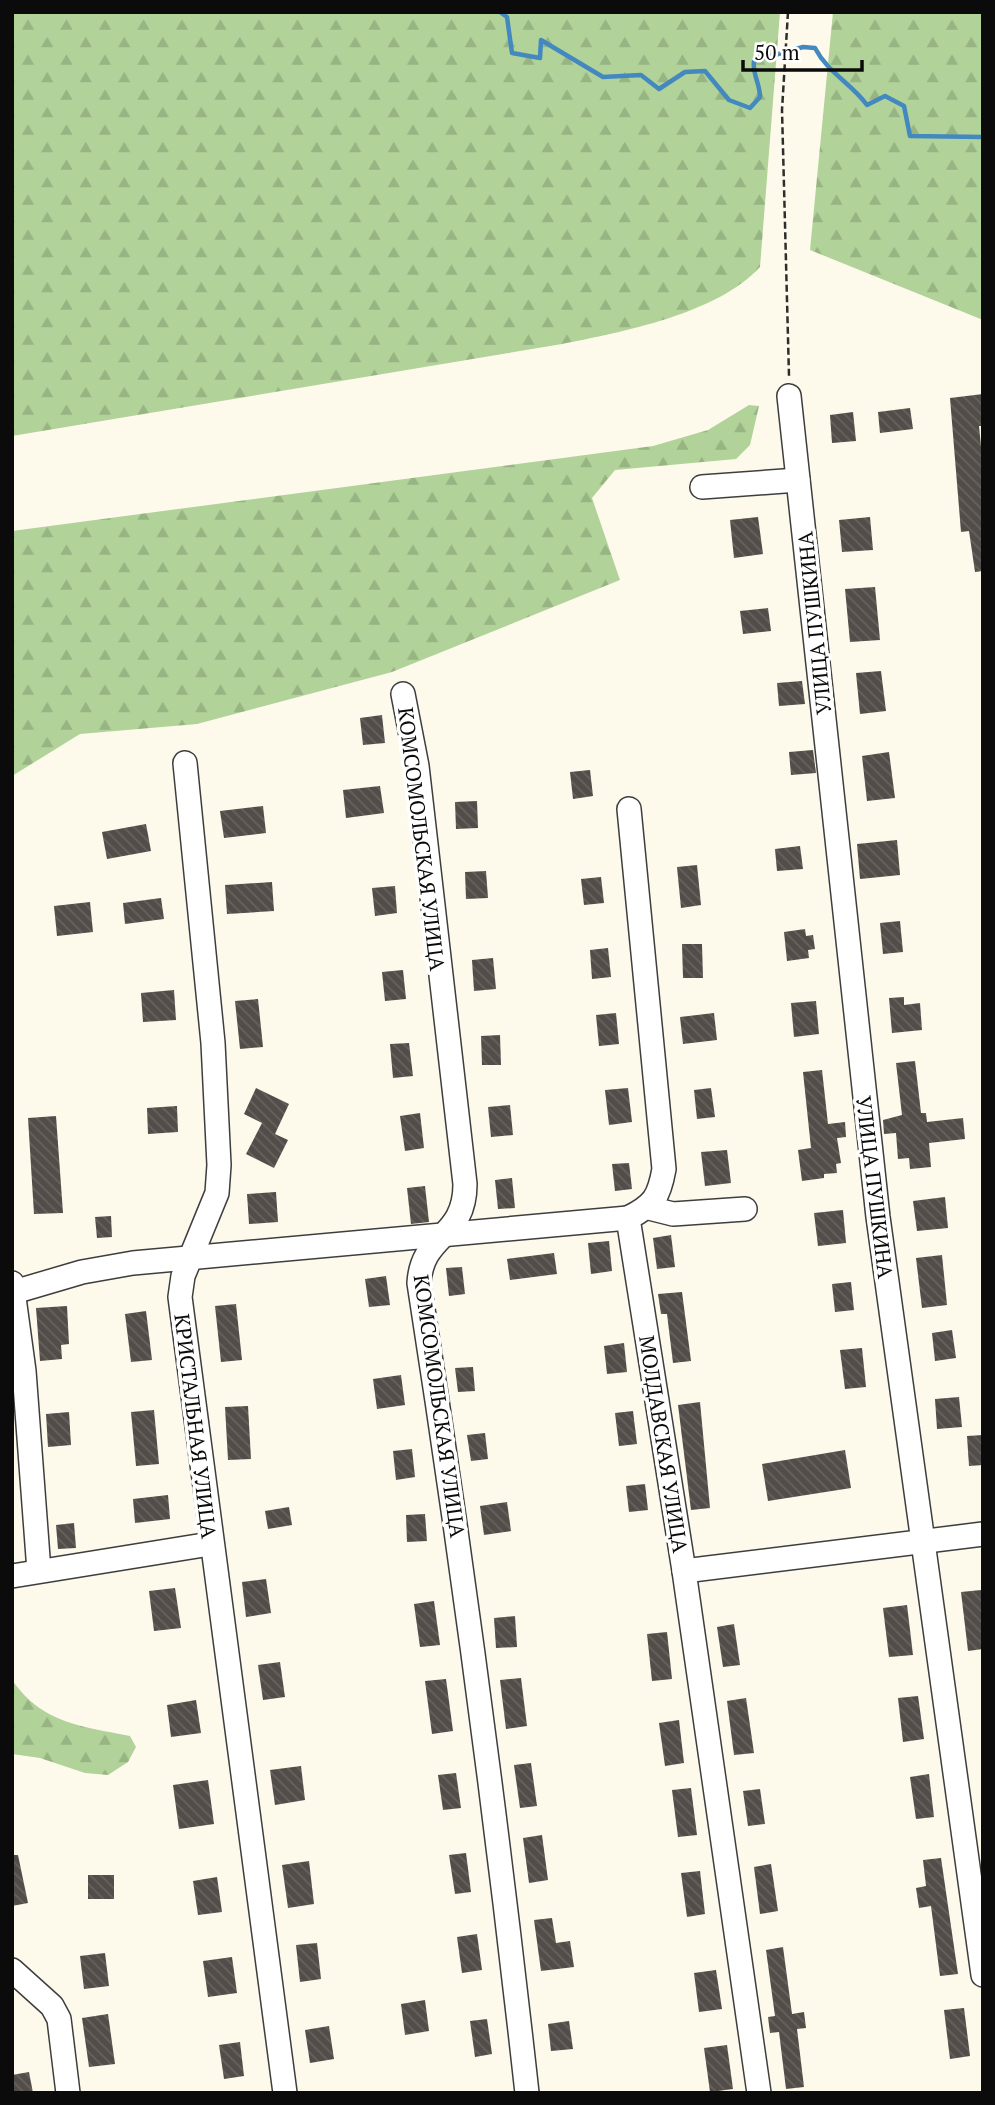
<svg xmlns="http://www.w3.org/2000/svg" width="995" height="2105" font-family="'PT Serif',serif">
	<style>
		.forest { fill: url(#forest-firs) }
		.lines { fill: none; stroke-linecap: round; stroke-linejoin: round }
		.stream { stroke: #4388bf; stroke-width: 4.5 }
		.building { fill: url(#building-back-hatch) }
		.minor-casing { stroke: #3e3e3e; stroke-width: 26 }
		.path { stroke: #2d2d2d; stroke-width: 2.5; stroke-dasharray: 7 3.5; stroke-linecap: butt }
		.minor { stroke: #fff; stroke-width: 23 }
		.labels { text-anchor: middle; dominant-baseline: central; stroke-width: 7; stroke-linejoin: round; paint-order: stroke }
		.street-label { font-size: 21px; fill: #0b0b0b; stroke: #fff }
	</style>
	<defs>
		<pattern id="forest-firs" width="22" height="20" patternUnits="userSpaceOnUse" patternTransform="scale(1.75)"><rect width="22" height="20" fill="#b1d399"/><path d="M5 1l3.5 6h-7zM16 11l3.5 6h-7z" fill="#97b482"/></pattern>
		<pattern id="building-back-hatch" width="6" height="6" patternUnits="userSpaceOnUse" patternTransform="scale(1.75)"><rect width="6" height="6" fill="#524d49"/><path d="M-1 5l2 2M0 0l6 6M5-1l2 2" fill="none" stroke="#66625f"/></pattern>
	</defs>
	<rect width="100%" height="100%" fill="#fdfaeb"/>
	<!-- forest -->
	<g class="forest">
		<path d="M12,12h768l-20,255c-43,47 -138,65 -198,77l-550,92z"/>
		<polygon points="833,12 983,12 983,320 810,250"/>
		<polygon points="749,405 759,406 750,445 736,459 615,470 592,498 620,580 392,672 197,724 80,734 12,776 12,531 653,446 708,430"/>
		<path d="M12,1680c31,44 69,46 118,56l6,11 -8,15 -20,13 -23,-2 -45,-15 -28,-4z"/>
	</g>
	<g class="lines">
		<!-- stream -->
		<path class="stream" d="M500,12l7,5 5,36 28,5 1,-18 62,37 38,-2 18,14 26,-17 20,-1 24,29 21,8 10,-11c0,-14 -8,-23 -6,-36l49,-14 12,1c13,25 36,35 52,57l18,-9 19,10 6,30 73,1"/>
	</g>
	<!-- building -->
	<g class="building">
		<polygon points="983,394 983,426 979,426 983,466 983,571 975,572 969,531 961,532 950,398"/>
		<polygon points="910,408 913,429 880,433 878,412"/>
		<polygon points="853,412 856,441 832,443 830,415"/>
		<polygon points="758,517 763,554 734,558 730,520"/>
		<polygon points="870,517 873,550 842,552 839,520"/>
		<polygon points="875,587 880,640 850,642 845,589"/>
		<polygon points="768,608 771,631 743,634 740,611"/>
		<polygon points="881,671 886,711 860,714 856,673"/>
		<polygon points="802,681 805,704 779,706 777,683"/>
		<polygon points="382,715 385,743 363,745 360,718"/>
		<polygon points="813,750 816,773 791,775 789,752"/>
		<polygon points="889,752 895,798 867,801 862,756"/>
		<polygon points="590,770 593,796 573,799 570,772"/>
		<polygon points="380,786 384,813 346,818 343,790"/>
		<polygon points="477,801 478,828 456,829 455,802"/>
		<polygon points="263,806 266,833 224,838 220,811"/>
		<polygon points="146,824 151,851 107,859 102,832"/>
		<polygon points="897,840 900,875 860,879 857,844"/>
		<polygon points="800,846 803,869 777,871 775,849"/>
		<polygon points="697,865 701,905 681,908 677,867"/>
		<polygon points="486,871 488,898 466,899 465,872"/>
		<polygon points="601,877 604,903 584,905 581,879"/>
		<polygon points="272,882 274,911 227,914 225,885"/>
		<polygon points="395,886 397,913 375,916 372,888"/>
		<polygon points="161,898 164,919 125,924 123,903"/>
		<polygon points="90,902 93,932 57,936 54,906"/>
		<polygon points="900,921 903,952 883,954 880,923"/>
		<polygon points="805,929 806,936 813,935 815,949 808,950 809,958 787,961 784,932"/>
		<polygon points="682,944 702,944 703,978 683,978"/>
		<polygon points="608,948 611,977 592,979 590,950"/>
		<polygon points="493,958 496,989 474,991 472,960"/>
		<polygon points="403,970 406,999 385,1001 382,972"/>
		<polygon points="174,990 176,1020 143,1022 141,993"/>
		<polygon points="904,997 904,1005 920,1003 922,1030 892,1033 889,998"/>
		<polygon points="258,999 263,1047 240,1049 235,1001"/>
		<polygon points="816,1001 819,1034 794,1037 791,1003"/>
		<polygon points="616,1013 619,1044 599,1046 596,1015"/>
		<polygon points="714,1013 717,1040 683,1044 680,1017"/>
		<polygon points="500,1035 501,1065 482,1065 481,1036"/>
		<polygon points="409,1043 413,1076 393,1078 390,1044"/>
		<polygon points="915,1061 921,1113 926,1113 927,1122 963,1118 965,1139 929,1143 931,1167 910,1169 909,1158 898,1159 896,1133 884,1134 883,1120 902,1115 896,1063"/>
		<polygon points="822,1070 828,1124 845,1122 846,1137 837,1138 841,1163 836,1164 837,1173 824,1174 824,1178 802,1181 798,1150 811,1148 803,1072"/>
		<polygon points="256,1088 289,1104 275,1134 288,1140 274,1168 246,1154 262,1123 244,1114"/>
		<polygon points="628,1088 632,1122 609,1125 605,1090"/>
		<polygon points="711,1088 715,1117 697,1119 694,1090"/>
		<polygon points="510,1105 513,1135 491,1137 488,1107"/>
		<polygon points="177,1106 178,1132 148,1134 147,1108"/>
		<polygon points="420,1113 424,1148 405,1151 400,1116"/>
		<polygon points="56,1116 63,1213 34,1214 28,1118"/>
		<polygon points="727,1150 731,1183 705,1186 701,1152"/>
		<polygon points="629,1163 632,1189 615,1191 612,1164"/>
		<polygon points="512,1178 515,1208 498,1209 495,1180"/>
		<polygon points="425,1186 429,1222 411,1224 407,1188"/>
		<polygon points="276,1192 278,1222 249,1224 247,1194"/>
		<polygon points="945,1197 948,1228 917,1231 913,1201"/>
		<polygon points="843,1210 846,1243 818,1246 814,1213"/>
		<polygon points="111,1216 112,1237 97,1238 95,1217"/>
		<polygon points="671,1235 675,1267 657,1269 653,1238"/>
		<polygon points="609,1241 612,1271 591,1274 588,1243"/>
		<polygon points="554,1253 557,1274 510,1280 507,1259"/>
		<polygon points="942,1255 947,1305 922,1308 916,1258"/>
		<polygon points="462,1267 465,1294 449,1296 446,1268"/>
		<polygon points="386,1276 390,1305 369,1307 365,1279"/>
		<polygon points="851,1282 854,1310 835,1312 832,1284"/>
		<polygon points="682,1292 691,1361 673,1363 667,1314 661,1314 658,1294"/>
		<polygon points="236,1304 242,1360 221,1362 215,1306"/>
		<polygon points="67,1306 69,1344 61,1345 62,1359 40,1361 36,1308"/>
		<polygon points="146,1311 152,1360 131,1362 125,1314"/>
		<polygon points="952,1330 956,1358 935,1361 932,1333"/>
		<polygon points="624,1343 627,1372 607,1374 604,1346"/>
		<polygon points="862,1348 866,1387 845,1389 840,1350"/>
		<polygon points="473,1367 475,1391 458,1392 455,1368"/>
		<polygon points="401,1375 405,1405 377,1409 373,1379"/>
		<polygon points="959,1397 962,1427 937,1429 935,1399"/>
		<polygon points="700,1402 710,1508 691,1510 678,1405"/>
		<polygon points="248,1406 251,1459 228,1460 225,1407"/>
		<polygon points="154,1410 159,1464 136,1466 131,1412"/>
		<polygon points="633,1411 637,1444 619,1446 615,1413"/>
		<polygon points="69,1412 71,1445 48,1447 46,1414"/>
		<polygon points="485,1433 488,1459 471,1461 467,1435"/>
		<polygon points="983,1435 983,1465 969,1466 967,1436"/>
		<polygon points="412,1449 415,1477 396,1480 393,1451"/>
		<polygon points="845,1450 851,1488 768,1501 762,1464"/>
		<polygon points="645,1484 648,1510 629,1512 626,1486"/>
		<polygon points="168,1495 170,1519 135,1523 133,1499"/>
		<polygon points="507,1502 511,1531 484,1535 480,1506"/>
		<polygon points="289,1507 292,1525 268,1529 265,1511"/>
		<polygon points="425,1514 427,1541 407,1542 406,1515"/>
		<polygon points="74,1523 76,1548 58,1549 56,1525"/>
		<polygon points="266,1579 271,1613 246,1617 242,1582"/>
		<polygon points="175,1588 181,1628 154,1631 149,1591"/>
		<polygon points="981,1590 983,1649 968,1651 961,1592"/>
		<polygon points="434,1601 440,1645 420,1647 414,1604"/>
		<polygon points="907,1605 913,1655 889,1657 883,1608"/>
		<polygon points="515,1616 517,1647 496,1648 494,1618"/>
		<polygon points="734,1624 740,1665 723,1667 717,1627"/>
		<polygon points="667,1632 672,1679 652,1681 647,1634"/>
		<polygon points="280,1662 285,1697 263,1700 258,1665"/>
		<polygon points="521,1678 527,1726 506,1729 500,1680"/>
		<polygon points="446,1679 453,1731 432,1734 425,1681"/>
		<polygon points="918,1696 924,1739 903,1742 898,1698"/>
		<polygon points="746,1698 754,1753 734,1755 727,1701"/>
		<polygon points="196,1700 201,1733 171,1737 167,1705"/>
		<polygon points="679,1720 684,1763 665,1766 659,1723"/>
		<polygon points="531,1763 537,1806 520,1808 514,1765"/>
		<polygon points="301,1766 305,1800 275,1805 270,1770"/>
		<polygon points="456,1773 461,1808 443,1810 438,1775"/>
		<polygon points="929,1774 934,1817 916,1819 910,1777"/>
		<polygon points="208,1780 214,1824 179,1829 173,1785"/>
		<polygon points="691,1788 697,1835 678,1837 672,1790"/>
		<polygon points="760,1789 765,1824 748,1826 743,1791"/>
		<polygon points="542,1835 548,1880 529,1883 523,1838"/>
		<polygon points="466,1853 471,1892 455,1894 449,1855"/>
		<polygon points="12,1855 18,1855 28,1903 12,1906"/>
		<polygon points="941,1858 958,1974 940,1976 931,1906 919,1908 916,1888 926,1886 923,1860"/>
		<polygon points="309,1861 314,1904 288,1908 282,1865"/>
		<polygon points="771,1864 778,1911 760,1914 754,1867"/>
		<polygon points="700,1871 705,1914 687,1917 681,1873"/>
		<rect x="88" y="1875" width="26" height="24"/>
		<polygon points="217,1877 222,1912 198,1915 193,1881"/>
		<polygon points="552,1918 556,1943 570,1941 574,1967 541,1971 534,1920"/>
		<polygon points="477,1934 482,1970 462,1973 457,1937"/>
		<polygon points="317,1943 321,1979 300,1982 296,1945"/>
		<polygon points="783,1947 792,2014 804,2012 806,2028 797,2029 804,2087 786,2089 779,2032 770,2033 768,2017 775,2016 766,1950"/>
		<polygon points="105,1953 109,1986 84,1989 80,1956"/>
		<polygon points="232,1957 237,1993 208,1997 203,1961"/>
		<polygon points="716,1970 722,2009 699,2012 694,1973"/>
		<polygon points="425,2000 429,2031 405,2035 401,2004"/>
		<polygon points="964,2008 970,2056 950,2059 944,2010"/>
		<polygon points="108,2014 115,2064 89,2067 82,2018"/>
		<polygon points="487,2019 492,2054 475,2057 470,2021"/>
		<polygon points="569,2021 573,2049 551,2051 548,2024"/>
		<polygon points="329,2026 334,2059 310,2063 305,2030"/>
		<polygon points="240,2042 244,2076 224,2079 219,2045"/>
		<polygon points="727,2045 733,2089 710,2092 704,2048"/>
		<polygon points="29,2072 33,2093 14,2093 12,2075"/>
	</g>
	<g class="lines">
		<defs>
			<g id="minor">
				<polyline points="789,396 878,1217 983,1975"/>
				<polyline points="702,487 798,480"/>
				<path d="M403,694l14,72 48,418c0,55 -43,49 -46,99 42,269 78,539 108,810"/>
				<polyline points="185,763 213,1043 219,1165 217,1193 183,1276 180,1297 285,2093"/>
				<path d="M629,809l35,360c-5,28 -10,36 -36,49l56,353 75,522"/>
				<polyline points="649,1208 673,1214 745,1209"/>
				<polyline points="12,1283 24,1371 39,1571"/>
				<polyline points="14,1292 82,1272 133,1263 628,1218"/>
				<polyline points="684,1571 983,1534"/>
				<polyline points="12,1576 210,1544"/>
				<polyline points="12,1970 52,2006 59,2019 68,2093"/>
			</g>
		</defs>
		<!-- minor casing -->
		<use href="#minor" class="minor-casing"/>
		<!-- path -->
		<polyline class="path" points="788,12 782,110 789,376"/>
		<!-- minor -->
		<use href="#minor" class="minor"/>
	</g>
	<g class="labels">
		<!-- street labels -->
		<g class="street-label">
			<text transform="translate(814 623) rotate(-96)">УЛИЦА ПУШКИНА</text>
			<text transform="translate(422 839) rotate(83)">КОМСОМОЛЬСКАЯ УЛИЦА</text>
			<text transform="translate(875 1187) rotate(83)">УЛИЦА ПУШКИНА</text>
			<text transform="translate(440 1406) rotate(82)">КОМСОМОЛЬСКАЯ УЛИЦА</text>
			<text transform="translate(196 1426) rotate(83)">КРИСТАЛЬНАЯ УЛИЦА</text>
			<text transform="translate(664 1444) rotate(81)">МОЛДАВСКАЯ УЛИЦА</text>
		</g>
	</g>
	<!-- border -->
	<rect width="995" height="2105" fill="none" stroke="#0b0b0b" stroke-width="28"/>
	<!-- scale -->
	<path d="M743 60v10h119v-10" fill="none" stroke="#0b0b0b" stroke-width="3.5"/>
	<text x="754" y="60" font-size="21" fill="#0b0b0b" stroke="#ffffff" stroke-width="5" paint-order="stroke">50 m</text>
</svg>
